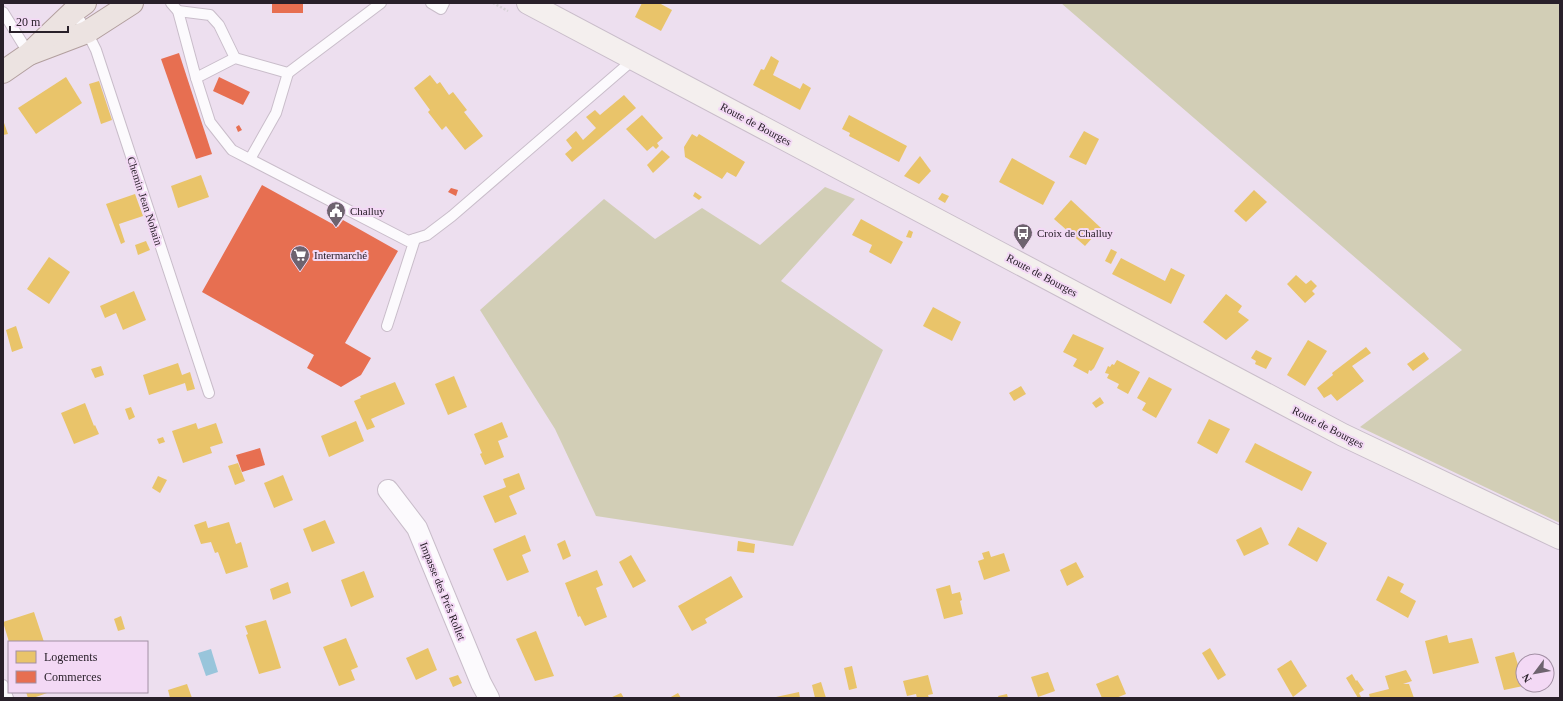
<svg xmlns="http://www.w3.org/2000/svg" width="1563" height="701" font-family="'Times New Roman',serif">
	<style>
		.green { fill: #d2ceb6 }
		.water { fill: #99c5db }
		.homes { fill: #e9c46a }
		.shops { fill: #e76f51 }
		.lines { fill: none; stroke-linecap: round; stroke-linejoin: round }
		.lane-casing { stroke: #c9bdca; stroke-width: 12 }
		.street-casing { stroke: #c9bdca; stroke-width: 22 }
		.secondary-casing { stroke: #c9bdca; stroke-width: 24 }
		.primary-casing { stroke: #b29f9e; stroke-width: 24 }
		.path { stroke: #d6d2d6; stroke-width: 2.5; stroke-dasharray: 2 2; stroke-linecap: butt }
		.lane { stroke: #fcfafd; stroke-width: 10 }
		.street { stroke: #fcfafd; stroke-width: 20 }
		.secondary { stroke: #f4efee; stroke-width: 22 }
		.primary { stroke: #ece3e1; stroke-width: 22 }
		.labels { text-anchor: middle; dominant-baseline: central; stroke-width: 4; stroke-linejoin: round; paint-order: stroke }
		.street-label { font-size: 11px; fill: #29202a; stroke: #f3d9f5 }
		.poi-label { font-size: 11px; fill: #29202a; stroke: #f3d9f5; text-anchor: start }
	</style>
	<rect width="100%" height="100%" fill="#eddfef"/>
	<!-- green -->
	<g class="green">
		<polygon points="1061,3 1560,3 1560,523 1360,427 1462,350"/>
		<polygon points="825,187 855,199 781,281 883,350 793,546 596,516 555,429 480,310 604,199 655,239 702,208 760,245"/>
	</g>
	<!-- water -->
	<polygon class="water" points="211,649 218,672 206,676 198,653"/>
	<!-- homes -->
	<g class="homes">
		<polygon points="642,3 659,3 672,10 661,31 635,17"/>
		<polygon points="771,56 779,61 773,75 800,89 803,83 811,88 800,110 753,85 761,69 764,70"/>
		<polygon points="430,75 437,84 440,82 449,95 453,92 467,110 464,112 483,136 465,150 446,126 442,130 428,112 430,110 414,88"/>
		<polygon points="66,77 82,103 36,134 18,108"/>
		<polygon points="99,81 112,120 101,124 89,84"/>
		<polygon points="624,95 636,108 572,162 565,154 572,148 566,140 576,131 583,140 596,128 586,117 595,110 600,115"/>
		<polygon points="642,115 663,138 657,143 659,146 656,149 653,146 647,151 626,129"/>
		<polygon points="849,115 907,146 899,162 849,136 850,133 842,129"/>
		<polygon points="3,120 8,134 3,135"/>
		<polygon points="1084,131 1099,139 1086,165 1069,157"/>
		<polygon points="692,134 697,137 699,134 745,162 736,177 727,172 722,179 685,157 684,147"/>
		<polygon points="662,150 670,157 653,173 647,165"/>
		<polygon points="920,156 931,171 919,184 904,176"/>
		<polygon points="1012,158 1055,182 1043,205 999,182"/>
		<polygon points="201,175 209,197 178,208 171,186"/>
		<polygon points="1254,190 1267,202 1246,222 1234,211"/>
		<polygon points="695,192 702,197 699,200 693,196"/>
		<polygon points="942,193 949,196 945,203 938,199"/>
		<polygon points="135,194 143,216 119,224 125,242 121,244 106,204"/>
		<polygon points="1071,200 1101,228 1085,246 1054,219"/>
		<polygon points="861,219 903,242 891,264 869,252 872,245 852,235"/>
		<polygon points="909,230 913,232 911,238 906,237"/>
		<polygon points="146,241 150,250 138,255 135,245"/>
		<polygon points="1111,249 1117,252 1111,264 1105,261"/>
		<polygon points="49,257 70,272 49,304 27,289"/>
		<polygon points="1121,258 1165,281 1171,268 1185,275 1171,304 1112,274"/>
		<polygon points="1296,275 1306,284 1311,280 1317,286 1312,291 1315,294 1305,303 1287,284"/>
		<polygon points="134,291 146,320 123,330 116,313 105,318 100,306"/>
		<polygon points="1226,294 1242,306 1238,312 1249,320 1226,340 1203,322"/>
		<polygon points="933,307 961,322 952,341 923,326"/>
		<polygon points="16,326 23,348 12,352 6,330"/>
		<polygon points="1073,334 1104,348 1094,368 1091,371 1089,370 1088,374 1073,366 1077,359 1063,352"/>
		<polygon points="1308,340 1327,351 1305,386 1287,375"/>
		<polygon points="1366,347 1371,353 1352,366 1364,381 1337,401 1331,394 1324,398 1317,388 1333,375 1332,373"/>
		<polygon points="1256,350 1272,358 1266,369 1255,364 1256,361 1251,358"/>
		<polygon points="1424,352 1429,359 1413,371 1407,364"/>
		<polygon points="1117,360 1140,372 1128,394 1117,388 1119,384 1107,378 1109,374 1105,373 1108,366 1110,367 1112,364 1114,365"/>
		<polygon points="178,363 182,375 190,372 195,389 187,391 185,383 149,395 143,375"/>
		<polygon points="101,366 104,375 95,378 91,369"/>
		<polygon points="454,376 467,407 448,415 435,384"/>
		<polygon points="1149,377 1172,389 1156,418 1142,410 1146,403 1137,398"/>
		<polygon points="395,382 405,404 371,419 375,427 367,430 354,401 361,398 360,396"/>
		<polygon points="1021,386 1026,394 1014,401 1009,393"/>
		<polygon points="1100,397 1104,403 1096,408 1092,403"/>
		<polygon points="85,403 94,426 95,425 99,434 74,444 61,413"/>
		<polygon points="131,407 135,417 129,420 125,409"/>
		<polygon points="1209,419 1230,429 1217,454 1197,443"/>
		<polygon points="356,421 364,441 329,457 321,436"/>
		<polygon points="502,422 508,437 498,441 504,457 485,465 480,454 482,453 474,434"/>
		<polygon points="196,423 198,429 216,423 223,443 210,447 212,453 183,463 172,431"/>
		<polygon points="163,437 165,442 159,444 157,439"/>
		<polygon points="1255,443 1312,472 1302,491 1245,462"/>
		<polygon points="238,463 245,481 235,485 228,466"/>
		<polygon points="519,473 525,489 509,496 517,514 495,523 483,496 506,487 503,479"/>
		<polygon points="283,475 293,500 274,508 264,483"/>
		<polygon points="158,476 167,480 160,493 152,488"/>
		<polygon points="325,520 335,543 312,552 303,529"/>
		<polygon points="206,521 208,528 229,522 236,544 241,542 248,567 226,574 218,552 215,553 211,542 201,544 194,525"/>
		<polygon points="1261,527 1269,544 1244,556 1236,540"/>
		<polygon points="1298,527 1327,543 1317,562 1288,545"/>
		<polygon points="525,535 531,551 522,555 529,572 507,581 493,549"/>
		<polygon points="565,540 571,556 563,560 557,544"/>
		<polygon points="738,541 755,544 754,553 737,551"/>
		<polygon points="989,551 991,557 1004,553 1010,571 984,580 978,561 984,559 982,553"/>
		<polygon points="631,555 646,581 633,588 619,562"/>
		<polygon points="1076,562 1084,577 1067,586 1060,570"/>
		<polygon points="597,570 603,585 596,588 607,617 585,626 580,616 578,617 565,583"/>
		<polygon points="364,571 374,597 351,607 341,580"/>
		<polygon points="731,576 743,597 705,619 707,623 692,631 678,606"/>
		<polygon points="1388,576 1404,584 1400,592 1416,601 1408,618 1376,600"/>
		<polygon points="288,582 291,593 273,600 270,589"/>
		<polygon points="950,585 952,594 960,592 962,600 960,601 963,614 944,619 936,589"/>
		<polygon points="34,612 44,642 9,642 3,622"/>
		<polygon points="121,616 125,629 118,631 114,619"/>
		<polygon points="266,620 281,668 259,674 246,635 248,634 245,626"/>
		<polygon points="536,631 554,676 535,681 516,639"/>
		<polygon points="1447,635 1449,643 1472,638 1479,663 1433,674 1425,641"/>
		<polygon points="346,638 358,667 351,670 355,680 339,686 323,647"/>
		<polygon points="428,648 437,670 416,680 406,658"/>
		<polygon points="1210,648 1226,675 1218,680 1202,653"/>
		<polygon points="1514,652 1518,665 1523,663 1523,686 1504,690 1495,657"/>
		<polygon points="1291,660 1307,686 1293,697 1277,669"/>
		<polygon points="852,666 857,688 849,690 844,668"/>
		<polygon points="1406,670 1412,681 1403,684 1409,684 1414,698 1370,698 1369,694 1389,689 1385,676"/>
		<polygon points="1048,672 1055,691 1038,697 1031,677"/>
		<polygon points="1352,674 1356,681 1357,680 1364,690 1359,693 1361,697 1359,698 1358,698 1346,678"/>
		<polygon points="458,675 462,683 453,687 449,678"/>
		<polygon points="928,675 933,694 928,695 929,698 917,698 916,694 907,696 903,681"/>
		<polygon points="1118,675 1126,694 1116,698 1102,698 1096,684"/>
		<polygon points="821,682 826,698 815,698 812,685"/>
		<polygon points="187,684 192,698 170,698 168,690"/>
		<polygon points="26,692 50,692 33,698 28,698"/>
		<polygon points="799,692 800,698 776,698 776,697"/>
		<polygon points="621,693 624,698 610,698"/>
		<polygon points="678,693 681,698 669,698"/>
		<polygon points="1007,694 1008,698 999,698 998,696"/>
	</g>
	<!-- shops -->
	<g class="shops">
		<rect x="272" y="3" width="31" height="10"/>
		<polygon points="179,53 212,154 196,159 161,59"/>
		<polygon points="219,77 250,92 243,105 213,91"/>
		<polygon points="239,125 242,130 238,132 236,127"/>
		<polygon points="262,185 338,227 343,220 398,251 345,343 371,358 361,375 341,387 307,368 314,355 202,292"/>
		<polygon points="451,188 458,190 456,196 448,192"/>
		<polygon points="260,448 265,465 242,472 236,455"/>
	</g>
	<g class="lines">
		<defs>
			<g id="lane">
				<polyline points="171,3 178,11 196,78"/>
				<polyline points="381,3 288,73 235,58 196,78 210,122 232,150 408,241 427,235 452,216 634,59"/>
				<polyline points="431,3 441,9 444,3"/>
				<polyline points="74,11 87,32 96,50 209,393"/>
				<polyline points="178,11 210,15 219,25 235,58"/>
				<polyline points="3,12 29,54"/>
				<polyline points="250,159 276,113 288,73"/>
				<polyline points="387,326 415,239"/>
				<polyline points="3,685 8,698"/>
			</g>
			<polyline id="street" points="388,490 417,528 481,683 489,698"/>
			<polyline id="secondary" points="528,3 1343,435 1560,538"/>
			<g id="primary">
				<polyline points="29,54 87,32 132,3"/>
				<polyline points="3,72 29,54 74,11 85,3"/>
			</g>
		</defs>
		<!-- lane casing -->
		<use href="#lane" class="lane-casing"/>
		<!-- street casing -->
		<use href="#street" class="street-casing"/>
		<!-- secondary casing -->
		<use href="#secondary" class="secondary-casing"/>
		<!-- primary casing -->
		<use href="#primary" class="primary-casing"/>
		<!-- path -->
		<polyline class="path" points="493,3 508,11"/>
		<!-- lane -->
		<use href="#lane" class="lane"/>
		<!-- street -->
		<use href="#street" class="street"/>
		<!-- secondary -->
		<use href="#secondary" class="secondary"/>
		<!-- primary -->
		<use href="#primary" class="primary"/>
	</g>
	<!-- icons -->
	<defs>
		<symbol id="civic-pin" viewBox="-11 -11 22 30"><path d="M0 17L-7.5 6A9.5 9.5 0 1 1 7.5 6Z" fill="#6e636f" stroke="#f3d9f5"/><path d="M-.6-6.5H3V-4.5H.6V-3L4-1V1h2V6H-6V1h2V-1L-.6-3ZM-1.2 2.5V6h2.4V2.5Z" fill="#fff"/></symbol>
		<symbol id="bus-pin" viewBox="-11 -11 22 30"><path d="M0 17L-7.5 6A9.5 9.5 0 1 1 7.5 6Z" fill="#6e636f" stroke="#f3d9f5"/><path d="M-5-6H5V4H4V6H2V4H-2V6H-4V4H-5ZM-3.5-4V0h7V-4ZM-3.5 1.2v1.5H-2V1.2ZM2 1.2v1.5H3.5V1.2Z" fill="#fff"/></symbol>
		<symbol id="supermarket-pin" viewBox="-11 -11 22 30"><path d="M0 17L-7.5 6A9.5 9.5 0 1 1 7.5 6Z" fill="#6e636f" stroke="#f3d9f5"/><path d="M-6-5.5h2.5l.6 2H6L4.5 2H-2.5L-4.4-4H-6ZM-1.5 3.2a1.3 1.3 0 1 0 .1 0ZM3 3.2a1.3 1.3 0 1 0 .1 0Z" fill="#fff"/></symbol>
	</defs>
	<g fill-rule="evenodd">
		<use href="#civic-pin" x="325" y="200" width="22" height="30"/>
		<use href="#bus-pin" x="1012" y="222" width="22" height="30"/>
		<use href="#supermarket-pin" x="289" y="244" width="22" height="30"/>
	</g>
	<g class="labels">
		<!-- street labels -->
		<g class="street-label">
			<text transform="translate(756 124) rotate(28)">Route de Bourges</text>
			<text transform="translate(145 201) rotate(72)">Chemin Jean Nohain</text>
			<text transform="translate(1042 275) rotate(28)">Route de Bourges</text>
			<text transform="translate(1328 427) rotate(27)">Route de Bourges</text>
			<text transform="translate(443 591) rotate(68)">Impasse des Prés Rollet</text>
		</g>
		<!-- poi labels -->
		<g class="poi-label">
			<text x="350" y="211">Challuy</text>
			<text x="1037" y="233">Croix de Challuy</text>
			<text x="314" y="255">Intermarché</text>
		</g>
	</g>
	<!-- border -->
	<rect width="1563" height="701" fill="none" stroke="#29202a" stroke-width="8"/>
	<!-- legend -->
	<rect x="8" y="641" width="140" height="52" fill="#f3d9f5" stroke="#a28fa4"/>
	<rect x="16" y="651" width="20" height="12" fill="#e9c46a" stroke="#a28fa4"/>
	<text x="44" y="661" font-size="12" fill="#29202a">Logements</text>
	<rect x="16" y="671" width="20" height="12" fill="#e76f51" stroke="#a28fa4"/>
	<text x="44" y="681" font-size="12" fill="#29202a">Commerces</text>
	<!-- north arrow -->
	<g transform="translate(1535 673) rotate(238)"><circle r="19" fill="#f3d9f5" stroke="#a28fa4"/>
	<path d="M0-3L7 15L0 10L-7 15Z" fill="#6e636f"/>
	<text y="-6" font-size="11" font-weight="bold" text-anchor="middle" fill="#29202a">N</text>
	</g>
	<!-- scale -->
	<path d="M10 26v6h58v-6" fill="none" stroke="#29202a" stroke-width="2"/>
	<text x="16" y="26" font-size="12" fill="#29202a" stroke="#f3d9f5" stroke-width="3" paint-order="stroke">20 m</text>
</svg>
